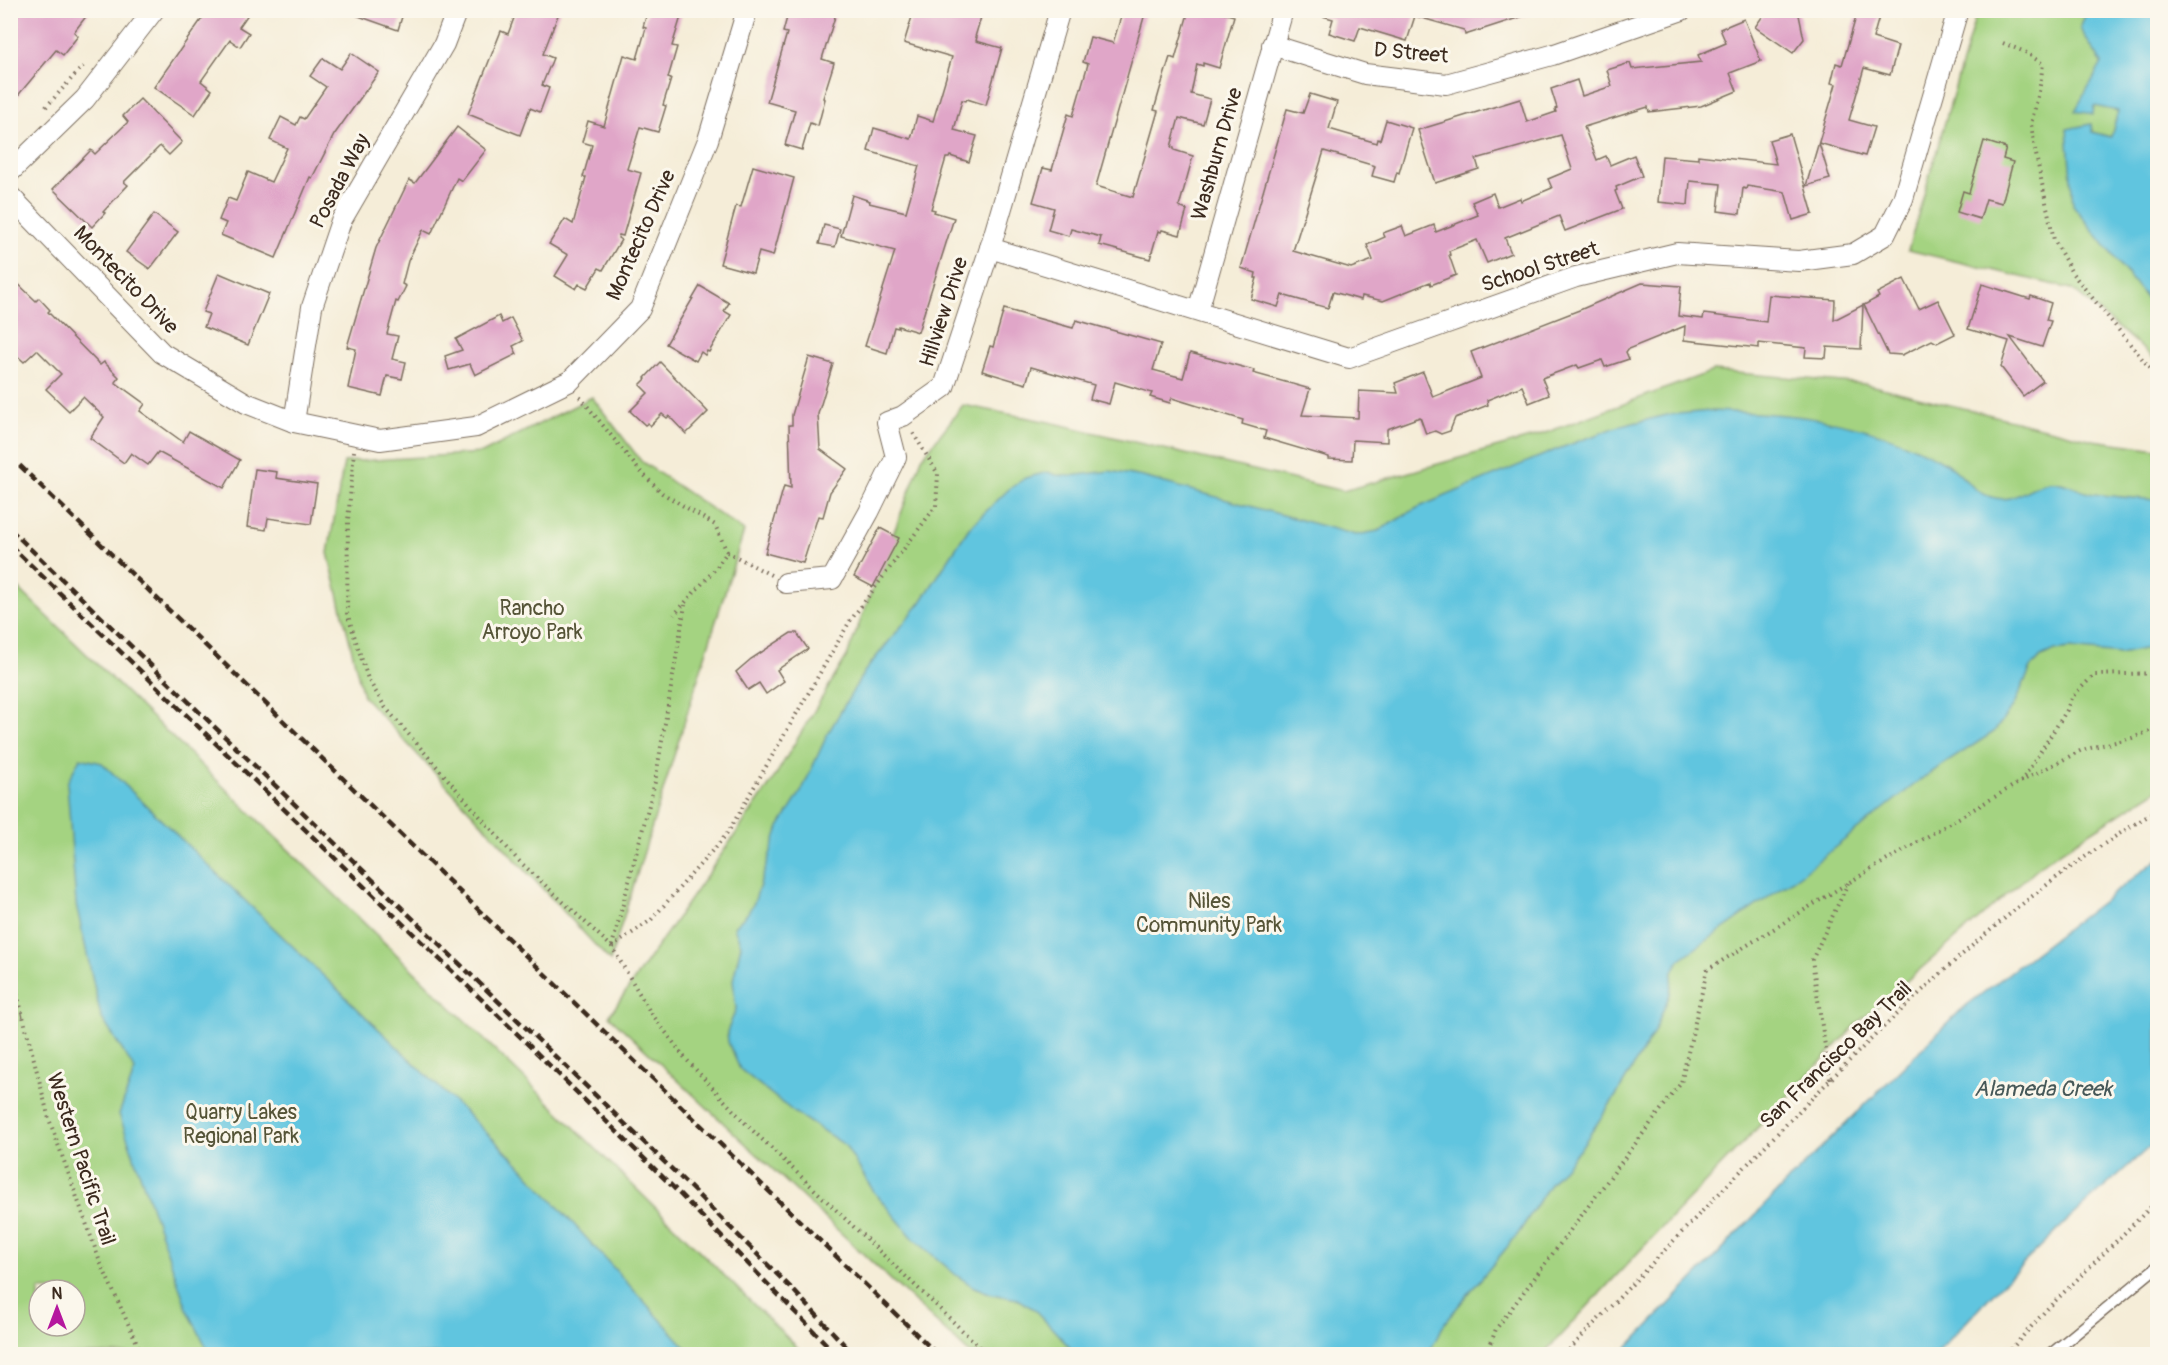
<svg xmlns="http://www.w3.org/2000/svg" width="2168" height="1365" font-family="Pangolin,sans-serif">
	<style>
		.green { fill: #a4d381; stroke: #707e50; stroke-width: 1.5; fill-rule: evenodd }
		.water { fill: #61c5df; stroke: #4e787e; stroke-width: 1.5 }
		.building { fill: #e0a6c8 }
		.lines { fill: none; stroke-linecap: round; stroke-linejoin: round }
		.lane-casing { stroke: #7c6e5f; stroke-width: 13 }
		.street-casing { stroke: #7c6e5f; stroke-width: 22 }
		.path { stroke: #7c6e5f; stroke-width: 4; stroke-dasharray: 1.5 4.5; stroke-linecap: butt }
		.lane { stroke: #fff; stroke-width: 10 }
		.street { stroke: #fff; stroke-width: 20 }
		.rail { stroke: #3b2a1e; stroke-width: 4.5; stroke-dasharray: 9 4.5; stroke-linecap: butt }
		.labels { text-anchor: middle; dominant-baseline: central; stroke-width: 6; stroke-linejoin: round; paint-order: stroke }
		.street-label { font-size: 21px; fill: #3b2a1e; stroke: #fbf7ec }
		.park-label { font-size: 21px; fill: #555437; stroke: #fbf7ec }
		.water-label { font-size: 22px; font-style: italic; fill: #465858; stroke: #fbf7ec }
	</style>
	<rect width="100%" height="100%" fill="#fbf7ec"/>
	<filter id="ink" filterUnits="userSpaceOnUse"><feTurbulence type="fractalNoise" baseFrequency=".0167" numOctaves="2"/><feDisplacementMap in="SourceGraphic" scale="12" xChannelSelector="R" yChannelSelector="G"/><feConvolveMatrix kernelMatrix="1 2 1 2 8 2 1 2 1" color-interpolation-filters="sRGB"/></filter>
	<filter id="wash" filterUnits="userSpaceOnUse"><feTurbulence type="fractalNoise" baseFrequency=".008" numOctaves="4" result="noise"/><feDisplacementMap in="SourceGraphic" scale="24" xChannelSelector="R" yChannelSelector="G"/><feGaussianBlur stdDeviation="1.35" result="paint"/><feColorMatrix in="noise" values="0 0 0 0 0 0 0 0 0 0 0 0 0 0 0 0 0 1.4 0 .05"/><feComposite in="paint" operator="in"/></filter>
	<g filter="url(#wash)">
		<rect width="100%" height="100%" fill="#f5edd8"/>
		<!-- green -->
		<g class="green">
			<polygon points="1977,11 2157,11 2157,361 2072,289 1908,250"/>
			<polygon points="1713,371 1865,384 2093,440 2157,449 2157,790 2047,860 1860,1021 1648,1242 1543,1354 970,1354 609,1016 771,783 847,656 922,458 963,405 1049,422 1343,491 1537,436"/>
			<polygon points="592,397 641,461 744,531 610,961 363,696 328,553 344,462 482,453"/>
			<path d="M10,580l511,495 283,279h-793zM39,1290h36v36h-36z"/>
		</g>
		<!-- water -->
		<g class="water">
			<polygon points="2087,10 2157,11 2157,312 2073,205 2067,129 2091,124 2092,132 2111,137 2118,111 2094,106 2093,114 2075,111 2102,63 2080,29"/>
			<path d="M1710,411c69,2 137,6 201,35 12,5 34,15 44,24 12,11 20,22 36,27 24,8 38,-13 60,-15 16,-1 27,10 43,12 21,3 42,4 63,6v146l-37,8 -51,-5 -14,2 -14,6 -10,11 -18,38 -19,26 -70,45 -124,98 -121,85 -6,12 -3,22 -17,40 -36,60 -37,55 -30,35 -32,50 -72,87 -18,33h-352l-42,-45 -17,-10 -25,-5 -18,-7 -18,-12 -42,-36 -40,-47 -29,-47 -50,-32 -55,-44 -12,-27 -1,-10 9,-23 -3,-29 8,-35 -7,-18 13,-13 7,-11 25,-76 22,-35 27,-59 36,-61 57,-70 48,-74 39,-38 17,-12 23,-6 8,3 14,1 40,-5 33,6 213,58 22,-4 41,-24 139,-58 59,-22 50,-12z"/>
			<polygon points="80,758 102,763 518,1163 692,1354 210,1354 187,1309 119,1114 135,1070 101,1017 76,904 67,783"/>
			<polygon points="2157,860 2157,1140 2067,1221 2002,1284 1936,1354 1621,1354 1787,1182 1963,1008"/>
		</g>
		<g id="blocks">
			<!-- building -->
			<g class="building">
				<polygon points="10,10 91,10 74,32 78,36 63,55 56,50 10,105"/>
				<polygon points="208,10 251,10 239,27 249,33 240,47 230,40 201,81 212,90 195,115 154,87"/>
				<polygon points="350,10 404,10 398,30 350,13"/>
				<polygon points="517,10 560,10 543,54 553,58 542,85 549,88 540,112 530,108 520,135 468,114 501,31 508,34"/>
				<polygon points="648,10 683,10 672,46 677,47 668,78 671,79 663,105 666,106 658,132 640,127 627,169 641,173 623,236 619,235 618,238 621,240 603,270 599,268 587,288 579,284 576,289 555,276 568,255 549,244 565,219 573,224 586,177 583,177 592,145 582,142 588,121 604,126 624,55 637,59 646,28 643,27"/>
				<polygon points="789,10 837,10 822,59 834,63 823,98 825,99 818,126 810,123 802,150 785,145 795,110 767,102 787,33 783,32"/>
				<polygon points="914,10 959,10 981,17 975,37 977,37 976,41 1002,48 986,105 967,99 966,101 962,100 954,130 977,136 969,162 950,156 949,158 946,158 931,209 935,210 934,212 954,218 918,332 898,326 898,328 894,327 887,353 865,346 895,251 841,236 852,195 870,201 869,203 906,212 919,166 868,151 874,128 911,139 917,116 933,121 952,57 904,43"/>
				<polygon points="1123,10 1146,10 1096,186 1133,197 1158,111 1154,110 1160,89 1170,57 1175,59 1189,10 1213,10 1234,16 1219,68 1203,63 1203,66 1197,64 1191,94 1210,99 1203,124 1179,118 1171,147 1174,148 1174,150 1193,156 1179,207 1187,210 1180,235 1162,230 1161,232 1158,231 1150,259 1099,245 1101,237 1071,229 1069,236 1048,230 1054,208 1033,202 1043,168 1052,170 1068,114 1073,116 1088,64 1083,62 1090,37 1113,43"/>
				<polygon points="1320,10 1529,10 1530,14 1465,35 1464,30 1415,16 1407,41 1360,27 1355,41 1329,33 1333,19 1319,15"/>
				<polygon points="1767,10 1798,10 1804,39 1793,53 1755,27"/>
				<polygon points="1858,10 1881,10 1873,38 1898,46 1890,75 1864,68 1849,120 1874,127 1865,156 1819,143 1830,179 1806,186 1836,84 1831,83 1836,63 1842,65"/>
				<polygon points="1744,19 1761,61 1730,73 1737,91 1701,106 1649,112 1648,107 1584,127 1597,160 1606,156 1610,165 1634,155 1642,176 1616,187 1617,190 1615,191 1622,209 1565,231 1559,216 1505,238 1511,253 1487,263 1477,240 1449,251 1450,255 1449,255 1456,275 1431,285 1430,282 1383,301 1362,296 1361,300 1333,292 1328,308 1282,295 1278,307 1251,299 1257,278 1255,278 1256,273 1241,268 1287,109 1303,113 1310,94 1337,102 1329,129 1377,143 1378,139 1380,140 1386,120 1412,128 1399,173 1397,172 1394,182 1372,176 1375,166 1324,151 1293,251 1351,268 1373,260 1367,245 1385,237 1383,233 1402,226 1406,236 1434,225 1436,232 1478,215 1472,202 1493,193 1498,207 1520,198 1521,201 1552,188 1548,179 1572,169 1561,135 1476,159 1479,169 1435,183 1418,130 1520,99 1527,122 1556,112 1555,109 1557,108 1551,89 1577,80 1582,96 1612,86 1607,70 1630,63 1632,69 1701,62 1698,55 1726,43 1720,29"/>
				<polygon points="351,53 379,72 334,135 312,178 310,177 276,258 221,235 226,223 219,220 228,198 236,201 248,172 271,182 287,148 270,140 281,117 296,125 300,117 304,119 326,87 310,76 323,58 340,69"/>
				<polygon points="140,99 182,142 169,155 160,146 124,182 128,185 103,212 105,213 92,227 53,189 91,150 95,154 128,122 123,116"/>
				<polygon points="457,127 486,150 462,181 457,178 431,234 423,230 408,261 402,284 406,286 398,302 396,301 387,334 398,336 392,359 406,362 402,379 387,376 382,396 348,388 356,349 347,347 376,248 409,180 415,183"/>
				<polygon points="1790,134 1813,214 1793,220 1785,192 1747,186 1746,189 1743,188 1740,214 1718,211 1721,184 1690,181 1688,205 1658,202 1662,156 1698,159 1698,155 1776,164 1769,140"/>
				<polygon points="1984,141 2006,148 2003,159 2013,162 2002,203 1986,199 1980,219 1957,212 1963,191 1969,193"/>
				<polygon points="753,166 794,178 773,256 759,252 753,273 720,264 736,206 741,207"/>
				<polygon points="154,214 178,232 150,269 126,252"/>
				<polygon points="824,225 840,229 835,247 819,244"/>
				<polygon points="219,273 269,294 248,345 204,327 209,314 203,312"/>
				<polygon points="10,276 36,301 39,298 50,310 48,312 100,365 104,362 119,377 115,382 145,404 140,411 183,442 189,431 240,460 224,488 158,452 148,465 131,453 124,463 90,438 104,417 83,397 69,411 46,389 61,374 37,350 24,362 10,349"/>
				<polygon points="1904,279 1919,309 1938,300 1955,334 1937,343 1932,340 1902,355 1888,354 1864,305 1879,297 1877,293"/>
				<polygon points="1642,283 1681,286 1678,316 1703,319 1704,314 1766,322 1769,295 1835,300 1834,320 1863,305 1861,349 1827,347 1826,358 1805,357 1806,348 1759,343 1759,348 1684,340 1685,326 1628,349 1626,352 1629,359 1605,367 1602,360 1579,368 1577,365 1542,378 1549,395 1529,403 1522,386 1487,400 1488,405 1455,418 1450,431 1441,434 1435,431 1426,434 1420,417 1387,429 1387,442 1353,440 1352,460 1329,459 1329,457 1264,438 1266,431 1242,424 1243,420 1172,398 1170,403 1150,397 1152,393 1115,382 1109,404 1090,399 1094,385 1031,367 1026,384 982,371 990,346 993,347 1004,309 1073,328 1076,320 1161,344 1153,370 1183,378 1190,353 1254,370 1253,373 1310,389 1302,415 1358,418 1359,391 1398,393 1395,383 1423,372 1433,397 1481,378 1471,352 1582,309"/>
				<polygon points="1982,284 2030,299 2031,296 2051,303 2046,320 2051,321 2042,347 2010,337 2043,381 2023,396 2001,367 2009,341 1968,329"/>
				<polygon points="700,286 729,303 724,311 731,315 709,352 707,351 705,355 701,352 696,361 666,344"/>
				<polygon points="499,316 502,323 511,318 523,341 513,346 517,354 475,375 470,364 449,370 445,356 462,350 456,339"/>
				<polygon points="809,357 833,364 818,414 820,449 847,469 830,492 823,517 818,516 803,563 765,553 784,486 791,488 789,425 792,425 792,415"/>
				<polygon points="660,362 708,412 686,434 669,416 667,418 662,414 650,426 648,423 645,425 630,411 648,393 640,385 646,379 645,378"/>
				<polygon points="255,469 277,472 276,478 317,484 311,524 268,518 266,530 247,527"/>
				<polygon points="880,528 899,538 873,587 854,577"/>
				<polygon points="791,633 797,633 808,649 777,670 784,681 766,694 759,683 748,690 736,672 751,659"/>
			</g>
		</g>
	</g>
	<g filter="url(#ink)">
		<use href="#blocks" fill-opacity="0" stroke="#7c6e5f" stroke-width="1.5"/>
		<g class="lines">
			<defs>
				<polyline id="lane" points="2051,1354 2158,1266"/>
				<g id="street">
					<polyline points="1272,45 1365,74 1446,84 1552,55 1682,10"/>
					<polyline points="10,172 85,99 154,10"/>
					<polyline points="10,196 162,353 246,403 294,422 380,440 476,427 570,381 640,309 708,140 747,10"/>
					<polyline points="990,248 1349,358 1576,277 1677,253 1799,261 1853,254 1885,235 1903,199 1958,10"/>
					<polyline points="1198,311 1283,10"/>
					<polyline points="294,422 312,307 341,221 444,44 457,10"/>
					<polyline points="786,583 832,579 869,512 896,457 887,422 903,416 944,387 990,248 1060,10"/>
				</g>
			</defs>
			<!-- lane casing -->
			<use href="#lane" class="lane-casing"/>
			<!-- street casing -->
			<use href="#street" class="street-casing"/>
			<!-- path -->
			<g class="path">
				<polyline points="2003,43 2025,52 2043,64 2039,92 2031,124 2037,160 2054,240 2072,273 2158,378"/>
				<polyline points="46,107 83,66"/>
				<polyline points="580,397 639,470 662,493 715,525 727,552 716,568 674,615"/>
				<polyline points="354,451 348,521 347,613 368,679 385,707 517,859 612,947 649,1010 685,1058 747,1125 987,1354"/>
				<polyline points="727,552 771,575"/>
				<polyline points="2021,782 2067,710 2071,698 2094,675 2158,673"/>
				<polyline points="612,946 655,782 685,605"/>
				<polyline points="612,947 651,920 727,834 850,621 936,506 938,474 913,433"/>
				<polyline points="10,965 49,1119 100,1262 142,1354"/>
				<polyline points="10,1018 23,1015"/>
				<polyline points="1830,1079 1812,960 1848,883"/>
				<polyline points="1487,1354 1496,1329 1681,1083 1707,970 1848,883 2020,782 2082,750 2132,738 2158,728"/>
				<path d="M1565,1354c84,-87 167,-175 252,-261 103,-104 213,-208 341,-283"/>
				<polyline points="2007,1354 2046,1310 2158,1200"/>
			</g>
			<!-- lane -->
			<use href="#lane" class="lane"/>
			<!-- street -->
			<use href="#street" class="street"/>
			<!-- rail -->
			<g class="rail">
				<polyline points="10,456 937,1354"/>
				<polyline points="10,529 680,1177 795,1292 853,1354"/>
				<polyline points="10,545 538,1054 672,1186 836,1354"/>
			</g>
		</g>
	</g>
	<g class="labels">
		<!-- street labels -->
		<g class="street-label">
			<text transform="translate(1411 53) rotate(5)">D Street</text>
			<text transform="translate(1217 154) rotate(-74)">Washburn Drive</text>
			<text transform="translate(340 181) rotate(-62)">Posada Way</text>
			<text transform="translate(641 235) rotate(-66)">Montecito Drive</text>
			<text transform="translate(1540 267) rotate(-18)">School Street</text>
			<text transform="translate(126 280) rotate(46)">Montecito Drive</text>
			<text transform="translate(944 312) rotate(-72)">Hillview Drive</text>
			<text transform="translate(1836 1055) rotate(-44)">San Francisco Bay Trail</text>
			<text transform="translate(81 1159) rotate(72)">Western Pacific Trail</text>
		</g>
		<!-- park labels -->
		<g class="park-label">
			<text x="532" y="608">Rancho<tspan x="532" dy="24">Arroyo Park</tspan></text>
			<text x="1209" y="901">Niles<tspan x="1209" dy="24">Community Park</tspan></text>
			<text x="241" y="1112">Quarry Lakes<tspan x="241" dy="24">Regional Park</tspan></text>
		</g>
		<!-- water labels -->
		<g class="water-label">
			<text x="2043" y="1089">Alameda Creek</text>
		</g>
	</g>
	<!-- margin -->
	<rect width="2168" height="1365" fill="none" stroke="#fbf7ec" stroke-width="36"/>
	<!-- north arrow -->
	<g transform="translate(57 1308)"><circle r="28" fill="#fbf7ec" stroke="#aea59a" stroke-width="1.5"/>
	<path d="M0-4.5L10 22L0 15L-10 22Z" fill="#b5179e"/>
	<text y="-9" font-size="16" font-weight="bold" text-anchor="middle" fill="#3b2a1e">N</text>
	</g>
</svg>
